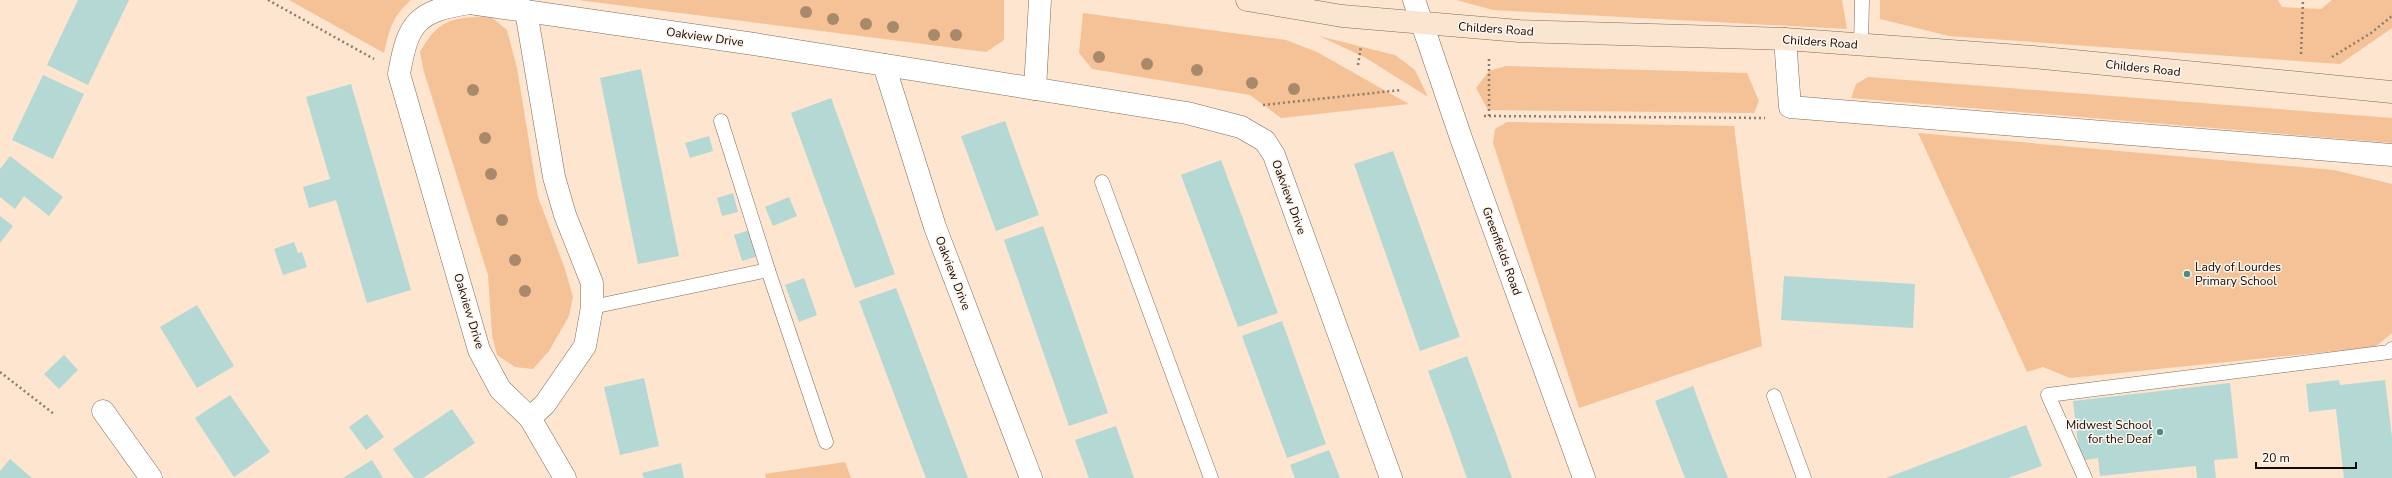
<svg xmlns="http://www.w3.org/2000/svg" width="2392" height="478" font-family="'Nunito Sans',sans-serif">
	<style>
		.green { fill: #f4c296 }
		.building { fill: #b4d8d4 }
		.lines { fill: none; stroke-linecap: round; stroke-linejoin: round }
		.service-casing { stroke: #806b58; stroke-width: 15 }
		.minor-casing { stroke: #806b58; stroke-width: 23 }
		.tertiary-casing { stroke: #806b58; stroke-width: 23 }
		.secondary-casing { stroke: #806b58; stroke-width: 23 }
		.path { stroke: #8c7c6e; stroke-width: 2.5; stroke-dasharray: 2 3; stroke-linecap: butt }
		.service { stroke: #fff; stroke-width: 14 }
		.minor { stroke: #fff; stroke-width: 22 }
		.tertiary { stroke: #fff; stroke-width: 22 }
		.secondary { stroke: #fae5d1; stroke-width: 22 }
		.tree { fill: #a8896a }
		.poi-dot { fill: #478e88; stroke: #fff5ed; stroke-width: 1.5 }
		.labels { text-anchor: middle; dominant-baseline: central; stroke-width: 3; stroke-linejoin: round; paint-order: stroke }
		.street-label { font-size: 12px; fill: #120b05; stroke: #fff5ed }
		.poi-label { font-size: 12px; fill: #120b05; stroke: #fff5ed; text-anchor: start }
	</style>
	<rect width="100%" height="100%" fill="#fde5d0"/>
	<!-- green -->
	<g class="green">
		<path d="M289,0h122c-19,17 -21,28 -27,53z"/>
		<polygon points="578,0 1004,0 1004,40 986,52"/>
		<polygon points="1456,0 1842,0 1847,29 1493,10"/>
		<polygon points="1880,0 2278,0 2282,7 2321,9 2332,0 2392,0 2392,28 2340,64 1949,36 1880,19"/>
		<polygon points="1083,13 1286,40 1317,52 1409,104 1281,118 1250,95 1092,69 1079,53"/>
		<path d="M490,16l17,14 10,38 21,129 27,72 8,28 -4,19 -20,35 -16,18 -18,-2 -18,-12 -5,-20 -4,-60 -64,-203 -4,-20c19,-34 33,-34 70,-36z"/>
		<polygon points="1319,36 1395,55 1415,70 1428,97 1366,58"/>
		<polygon points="1506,66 1747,73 1759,101 1754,113 1488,110 1476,88 1489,71"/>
		<polygon points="1868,77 2392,118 2392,143 1851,98 1856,84"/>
		<polygon points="1507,122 1734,126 1762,346 1579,408 1493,143 1495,129"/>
		<polygon points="1918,133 2334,170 2392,184 2392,333 2375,347 2070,378 2043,367 2027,372"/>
		<polygon points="845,462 851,478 766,478 765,474"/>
	</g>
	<!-- building -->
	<g class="building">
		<polygon points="78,0 129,0 88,85 47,65"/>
		<polygon points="641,69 679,256 638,264 600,78"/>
		<polygon points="43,75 84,94 53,159 12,140"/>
		<polygon points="351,84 411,290 367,303 336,200 309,208 303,187 330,179 306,97"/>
		<polygon points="831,98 895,274 855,288 791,113"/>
		<polygon points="1005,121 1039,215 996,231 961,136"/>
		<polygon points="709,136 713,151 690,158 685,143"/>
		<polygon points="1393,151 1460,337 1420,351 1354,164"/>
		<polygon points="10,156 63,197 49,216 24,196 15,209 0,197 0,169"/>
		<polygon points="1221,160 1278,313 1238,327 1181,175"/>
		<polygon points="733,193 738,212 722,216 717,198"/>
		<polygon points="789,197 797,216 773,226 765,207"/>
		<polygon points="0,216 13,226 0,243"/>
		<polygon points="1043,226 1108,413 1069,426 1004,240"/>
		<polygon points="750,230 758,256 742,261 734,235"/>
		<polygon points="294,242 298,253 302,252 307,267 283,275 274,249"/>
		<polygon points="1784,276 1915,284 1913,328 1781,320"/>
		<polygon points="804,278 817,315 799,322 785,285"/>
		<polygon points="896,288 908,319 968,478 926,478 908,431 859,301"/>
		<polygon points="197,305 234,366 197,388 160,327"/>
		<polygon points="1282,321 1326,444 1287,458 1242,336"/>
		<polygon points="64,355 78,370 59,389 44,374"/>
		<polygon points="1467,356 1502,450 1512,478 1467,478 1451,433 1428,371"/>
		<polygon points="644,378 659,446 620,455 604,387"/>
		<polygon points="2339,380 2340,385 2385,380 2392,437 2392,478 2344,478 2336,409 2309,412 2306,384"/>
		<polygon points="2230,383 2238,458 2214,460 2216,478 2197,478 2196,466 2100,476 2098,458 2080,461 2073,401"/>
		<polygon points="1693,386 1716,448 1728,478 1685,478 1655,401"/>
		<polygon points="230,395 270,452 234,477 195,418"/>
		<polygon points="452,409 475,443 423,478 414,478 393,449"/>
		<polygon points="367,414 384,437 366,450 349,427"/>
		<polygon points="2026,425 2042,466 2008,478 1886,478"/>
		<polygon points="1116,426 1134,478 1089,478 1075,440"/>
		<polygon points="1329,450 1340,478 1295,478 1290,465"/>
		<polygon points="10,459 32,478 0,478 0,471"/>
		<polygon points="372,460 383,478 343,478"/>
		<polygon points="681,463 684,478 644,478 642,473"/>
	</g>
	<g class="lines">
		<defs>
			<g id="service">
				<polyline points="1861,45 1862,0"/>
				<polyline points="721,121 768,270 826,442"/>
				<polyline points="1102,182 1211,478"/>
				<polyline points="592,307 768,270"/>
				<polyline points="1774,396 1804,478"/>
				<polyline points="2085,478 2048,395 2389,352 2392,349"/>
			</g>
			<g id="minor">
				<polyline points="526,11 554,177 565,215 592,283 592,307 585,346 545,404 530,418"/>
				<polyline points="1785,39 1790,107 2392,155"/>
				<polyline points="884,65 935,227 1031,478"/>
				<polyline points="1035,89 1040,0"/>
				<polyline points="103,411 151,478"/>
				<path d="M565,478l-35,-60 -30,-29 -21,-39 -80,-276c9,-52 18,-63 71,-71l284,41 433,69 54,14 24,14 9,14 117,323"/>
			</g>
			<polyline id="tertiary" points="1414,0 1461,138 1584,478"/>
			<polyline id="secondary" points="1247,0 1342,16 1519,31 1785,39 2033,57 2392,92"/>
		</defs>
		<!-- service casing -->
		<use href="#service" class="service-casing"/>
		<!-- minor casing -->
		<use href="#minor" class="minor-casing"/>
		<!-- tertiary casing -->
		<use href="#tertiary" class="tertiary-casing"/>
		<!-- secondary casing -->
		<use href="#secondary" class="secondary-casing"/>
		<!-- path -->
		<g class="path">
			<polyline points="268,0 374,59"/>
			<polyline points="2301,54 2303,0"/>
			<polyline points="2332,57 2371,33 2392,16"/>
			<polyline points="1358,65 1361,46"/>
			<polyline points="1263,105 1401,90"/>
			<polyline points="1484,116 1765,118"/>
			<polyline points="1489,116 1489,57"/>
			<polyline points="0,372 54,414"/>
		</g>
		<!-- service -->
		<use href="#service" class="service"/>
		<!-- minor -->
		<use href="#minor" class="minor"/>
		<!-- tertiary -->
		<use href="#tertiary" class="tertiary"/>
		<!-- secondary -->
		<use href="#secondary" class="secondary"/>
	</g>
	<!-- trees -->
	<g class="tree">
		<circle cx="806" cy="12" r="6"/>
		<circle cx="833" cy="19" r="6"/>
		<circle cx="866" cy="24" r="6"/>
		<circle cx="893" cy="27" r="6"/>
		<circle cx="934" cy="35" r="6"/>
		<circle cx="956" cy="35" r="6"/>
		<circle cx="1099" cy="57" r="6"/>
		<circle cx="1147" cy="64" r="6"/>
		<circle cx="1197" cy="70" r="6"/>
		<circle cx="1252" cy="83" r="6"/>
		<circle cx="1294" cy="89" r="6"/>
		<circle cx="473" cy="90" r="6"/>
		<circle cx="485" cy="138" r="6"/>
		<circle cx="491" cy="174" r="6"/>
		<circle cx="502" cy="220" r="6"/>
		<circle cx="515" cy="260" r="6"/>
		<circle cx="525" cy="291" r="6"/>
	</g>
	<!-- markers -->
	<g class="poi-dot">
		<circle cx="2187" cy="274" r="4"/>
		<circle cx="2160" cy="432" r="4"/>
	</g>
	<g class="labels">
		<!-- street labels -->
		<g class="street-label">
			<text transform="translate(1496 29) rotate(4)">Childers Road</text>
			<text transform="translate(705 37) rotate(8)">Oakview Drive</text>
			<text transform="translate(1820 42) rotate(4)">Childers Road</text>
			<text transform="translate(2143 68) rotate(6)">Childers Road</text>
			<text transform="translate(1289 197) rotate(70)">Oakview Drive</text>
			<text transform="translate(1502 251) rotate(70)">Greenfields Road</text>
			<text transform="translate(953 273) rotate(69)">Oakview Drive</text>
			<text transform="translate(469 311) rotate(73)">Oakview Drive</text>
		</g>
		<!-- poi labels -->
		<g class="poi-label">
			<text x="2195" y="267">Lady of Lourdes<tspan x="2195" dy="14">Primary School</tspan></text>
			<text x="2152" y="425" text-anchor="end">Midwest School<tspan x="2152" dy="14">for the Deaf</tspan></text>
		</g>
	</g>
	<!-- scale -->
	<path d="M2256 462v6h100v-6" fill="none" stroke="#120b05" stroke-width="2"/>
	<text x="2262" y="462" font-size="12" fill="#120b05" stroke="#fff5ed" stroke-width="3" paint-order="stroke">20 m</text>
</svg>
